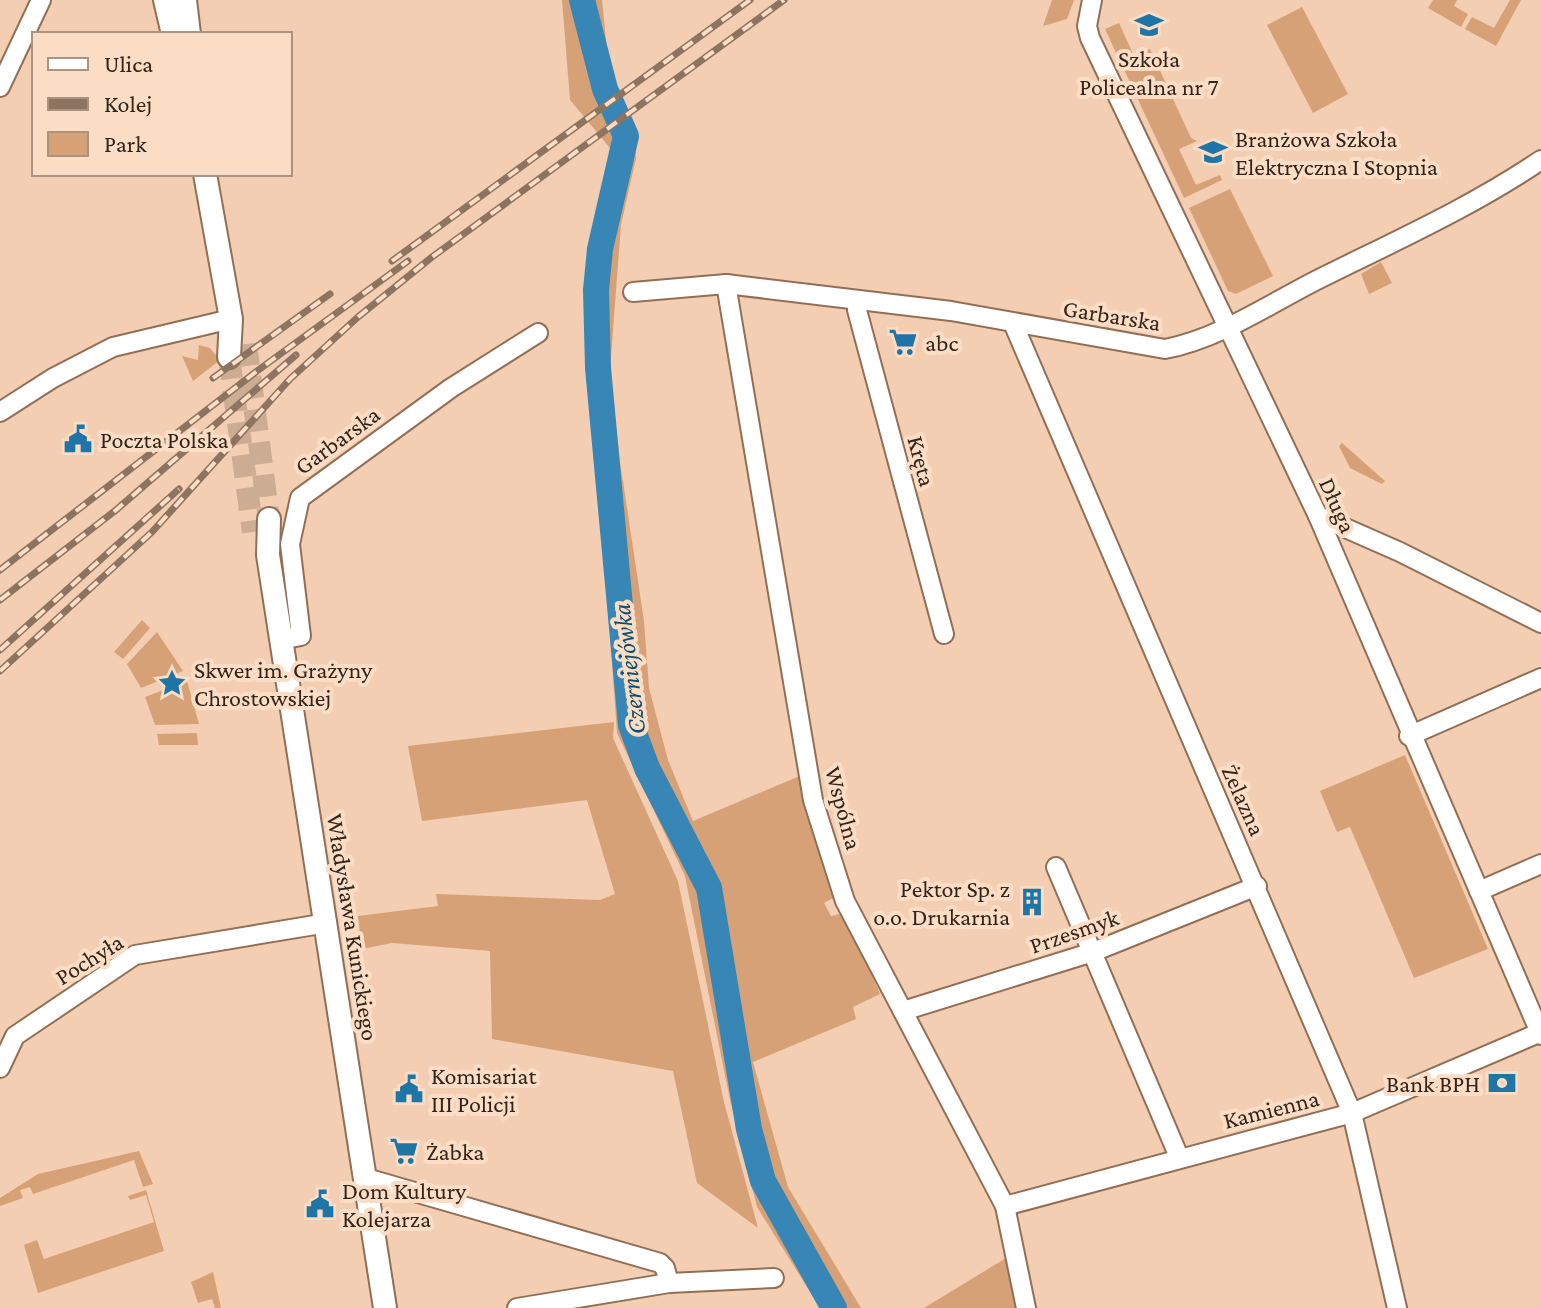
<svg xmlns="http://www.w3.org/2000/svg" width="1541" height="1308" font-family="'Crimson Pro',serif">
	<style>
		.green { fill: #d7a177 }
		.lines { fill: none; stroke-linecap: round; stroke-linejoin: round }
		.river { stroke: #3886b6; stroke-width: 26 }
		.major-tunnel { stroke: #cdac94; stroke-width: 22; stroke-dasharray: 22 11; stroke-linecap: butt }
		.minor-casing { stroke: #916f56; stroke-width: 22 }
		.major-casing { stroke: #916f56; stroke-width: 26 }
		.minor { stroke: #fff; stroke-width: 18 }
		.major { stroke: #fff; stroke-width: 22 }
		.rail-casing { stroke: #8d7461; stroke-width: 7 }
		.rail { stroke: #fbddc6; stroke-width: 4; stroke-dasharray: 12; stroke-linecap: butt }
		.labels { text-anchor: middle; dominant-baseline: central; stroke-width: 8; stroke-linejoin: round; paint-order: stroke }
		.poi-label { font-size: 24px; fill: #33251a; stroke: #fbddc6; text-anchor: start }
		.street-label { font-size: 24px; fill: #33251a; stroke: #fbddc6 }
		.water-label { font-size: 26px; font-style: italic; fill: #104d6e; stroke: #fbddc6 }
	</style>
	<rect width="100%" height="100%" fill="#f4ceb2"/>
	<!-- green -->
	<g class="green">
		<polygon points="562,0 602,0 609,69 634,135 636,158 621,225 610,370 620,461 644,621 649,688 668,760 693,821 802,775 837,896 824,903 831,916 845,913 880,994 853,1007 856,1019 753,1062 788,1187 861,1308 820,1308 757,1207 730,1100 685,876 617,733 595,425 586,369 589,248 612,169 610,148 570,100"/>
		<polygon points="1052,0 1074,0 1067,19 1043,26"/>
		<polygon points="1433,0 1457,0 1454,6 1468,14 1461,27 1428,8"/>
		<polygon points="1510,0 1521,0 1496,46 1465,29 1472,17 1494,28"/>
		<polygon points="1302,7 1348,94 1313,113 1267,25"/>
		<polygon points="1119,23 1134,56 1150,49 1191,138 1197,141 1179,149 1196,185 1220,175 1222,180 1184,198 1105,29"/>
		<polygon points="1230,189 1273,276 1236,294 1228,291 1189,208"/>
		<polygon points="1381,262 1392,283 1369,294 1361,274"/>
		<polygon points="199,345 210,348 220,360 193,381 182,356 198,360"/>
		<polygon points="1342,443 1385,481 1382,484 1350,468 1339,446"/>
		<polygon points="142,620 150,628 123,659 114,652"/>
		<polygon points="157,632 183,671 141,688 127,664"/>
		<polygon points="187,681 199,724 155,725 145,697"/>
		<polygon points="614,722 613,738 678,881 724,1102 758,1228 697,1183 673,1071 492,1039 490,951 392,943 362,949 358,916 438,906 436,894 600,900 615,894 587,800 422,821 408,746"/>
		<polygon points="197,733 198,745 159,745 157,734"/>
		<polygon points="1405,755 1488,949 1414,978 1350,827 1337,832 1320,791"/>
		<polygon points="139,1151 153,1184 143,1187 134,1160 33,1194 30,1187 20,1190 23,1198 0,1206 0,1198 38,1174"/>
		<polygon points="146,1190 164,1251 38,1293 24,1245 37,1240 44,1259 154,1222 146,1195 130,1200 128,1196"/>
		<polygon points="1006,1258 1018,1308 924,1308"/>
		<polygon points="213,1272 221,1308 215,1308 212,1299 198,1303 191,1282"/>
	</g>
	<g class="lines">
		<!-- river -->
		<polyline class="river" points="582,0 605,89 626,136 600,249 596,290 598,368 631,725 647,768 709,888 749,1129 763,1181 834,1308"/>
		<!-- major-tunnel -->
		<g class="major-tunnel">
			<polyline points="246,344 269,519"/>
			<polyline points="229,357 253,532"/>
		</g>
		<defs>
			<g id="minor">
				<polyline points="1092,0 1087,26 1090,38 1318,516 1541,1035"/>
				<polyline points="0,87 41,0"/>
				<polyline points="726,284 813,800 845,901 1005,1206 1026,1308"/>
				<path d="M633,292l93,-8 225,27 214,38c53,-10 103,-44 150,-68 76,-38 155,-73 226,-121"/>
				<polyline points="858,300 857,310 944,634"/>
				<polyline points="1013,323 1352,1113 1397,1308"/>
				<polyline points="0,412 53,378 113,347 231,319"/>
				<polyline points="1318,516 1400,552 1541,623"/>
				<polyline points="280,640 301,636 290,544 300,498 451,388 538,333"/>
				<polyline points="1409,736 1541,678"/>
				<polyline points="1056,867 1179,1157"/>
				<polyline points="1479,891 1541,864"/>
				<polyline points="903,1011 1093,952 1257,886"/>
				<polyline points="0,1068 15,1036 135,955 327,923"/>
				<polyline points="366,1178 660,1263 665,1268 669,1283"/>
				<polyline points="1005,1206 1352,1113 1541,1032"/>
				<polyline points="517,1308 669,1283 774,1278"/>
			</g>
			<g id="major">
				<polyline points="165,0 173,34"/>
				<polyline points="185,0 189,34"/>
				<polyline points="205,174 231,319 229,357"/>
				<polyline points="269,519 268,555 385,1308"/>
			</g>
		</defs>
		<!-- minor casing -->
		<use href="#minor" class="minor-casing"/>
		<!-- major casing -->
		<use href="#major" class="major-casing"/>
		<!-- minor -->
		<use href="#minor" class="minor"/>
		<!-- major -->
		<use href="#major" class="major"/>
		<defs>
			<g id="rail">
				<polyline points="392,261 750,0"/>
				<polyline points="213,378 330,294"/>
				<polyline points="0,570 257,371 408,261"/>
				<polyline points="0,600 116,510 296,355"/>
				<polyline points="0,650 179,489"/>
				<polyline points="0,671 152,532 290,379 358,317 432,257 784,0"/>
			</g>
		</defs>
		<!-- rail casing -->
		<use href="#rail" class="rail-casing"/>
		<!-- rail -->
		<use href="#rail" class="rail"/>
	</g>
	<!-- icons -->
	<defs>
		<symbol id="university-bare" viewBox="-9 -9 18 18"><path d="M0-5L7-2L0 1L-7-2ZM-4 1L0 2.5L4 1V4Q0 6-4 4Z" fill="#1f75a5" stroke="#fbddc6" stroke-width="2.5" paint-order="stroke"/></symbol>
		<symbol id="school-bare" viewBox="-9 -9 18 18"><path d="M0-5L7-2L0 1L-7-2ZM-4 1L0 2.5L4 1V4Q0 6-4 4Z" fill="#1f75a5" stroke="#fbddc6" stroke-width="2.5" paint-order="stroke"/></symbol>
		<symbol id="supermarket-bare" viewBox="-9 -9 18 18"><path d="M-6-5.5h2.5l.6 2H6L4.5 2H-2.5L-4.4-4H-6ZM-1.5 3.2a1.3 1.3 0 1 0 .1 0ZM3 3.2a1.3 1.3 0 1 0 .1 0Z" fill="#1f75a5" stroke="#fbddc6" stroke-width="2.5" paint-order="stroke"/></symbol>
		<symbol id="civic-bare" viewBox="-9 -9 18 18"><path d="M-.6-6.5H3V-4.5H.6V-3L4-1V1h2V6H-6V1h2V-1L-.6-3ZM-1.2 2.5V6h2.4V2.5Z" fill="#1f75a5" stroke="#fbddc6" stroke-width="2.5" paint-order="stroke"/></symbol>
		<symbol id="sight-bare" viewBox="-9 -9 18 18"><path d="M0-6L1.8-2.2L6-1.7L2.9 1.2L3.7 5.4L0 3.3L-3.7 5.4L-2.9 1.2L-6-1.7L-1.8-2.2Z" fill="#1f75a5" stroke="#fbddc6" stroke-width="2.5" paint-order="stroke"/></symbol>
		<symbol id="building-bare" viewBox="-9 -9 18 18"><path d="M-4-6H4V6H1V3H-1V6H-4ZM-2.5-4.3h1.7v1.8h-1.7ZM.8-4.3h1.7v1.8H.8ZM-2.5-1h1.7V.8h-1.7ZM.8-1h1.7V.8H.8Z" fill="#1f75a5" stroke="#fbddc6" stroke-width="2.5" paint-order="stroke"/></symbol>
		<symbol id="bank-bare" viewBox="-9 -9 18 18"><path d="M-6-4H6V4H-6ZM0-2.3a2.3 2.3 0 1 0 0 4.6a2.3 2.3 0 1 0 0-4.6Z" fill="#1f75a5" stroke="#fbddc6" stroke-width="2.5" paint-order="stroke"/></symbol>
	</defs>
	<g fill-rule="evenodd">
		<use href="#university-bare" x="1129" y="5" width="40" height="40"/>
		<use href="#school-bare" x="1193" y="132" width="40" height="40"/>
		<use href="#supermarket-bare" x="883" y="322" width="40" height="40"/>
		<use href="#civic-bare" x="58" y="419" width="40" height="40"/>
		<use href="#sight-bare" x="152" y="663" width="40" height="40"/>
		<use href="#building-bare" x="1012" y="882" width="40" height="40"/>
		<use href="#bank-bare" x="1482" y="1063" width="40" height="40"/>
		<use href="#civic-bare" x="389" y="1069" width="40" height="40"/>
		<use href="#supermarket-bare" x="384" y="1131" width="40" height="40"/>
		<use href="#civic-bare" x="300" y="1184" width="40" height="40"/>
	</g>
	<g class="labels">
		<!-- poi labels -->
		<g class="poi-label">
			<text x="1149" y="58" text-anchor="middle">Szkoła<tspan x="1149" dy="28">Policealna nr 7</tspan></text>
			<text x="1235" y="138">Branżowa Szkoła<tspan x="1235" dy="28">Elektryczna I Stopnia</tspan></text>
			<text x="925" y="342">abc</text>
			<text x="100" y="439">Poczta Polska</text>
			<text x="194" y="669">Skwer im. Grażyny<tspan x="194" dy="28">Chrostowskiej</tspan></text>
			<text x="1010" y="888" text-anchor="end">Pektor Sp. z<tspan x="1010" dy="28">o.o. Drukarnia</tspan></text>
			<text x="431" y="1075">Komisariat<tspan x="431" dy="28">III Policji</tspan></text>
			<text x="1480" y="1083" text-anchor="end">Bank BPH</text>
			<text x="426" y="1151">Żabka</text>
			<text x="342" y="1190">Dom Kultury<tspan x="342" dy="28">Kolejarza</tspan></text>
		</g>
		<!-- street labels -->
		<g class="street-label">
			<text transform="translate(1112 315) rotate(9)">Garbarska</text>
			<text transform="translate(337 440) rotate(-36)">Garbarska</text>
			<text transform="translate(922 461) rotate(75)">Kręta</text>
			<text transform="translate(1338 505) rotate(66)">Długa</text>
			<text transform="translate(1244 800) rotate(66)">Żelazna</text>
			<text transform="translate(844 808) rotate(75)">Wspólna</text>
			<text transform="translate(353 927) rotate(81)">Władysława Kunickiego</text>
			<text transform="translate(1074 931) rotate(-19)">Przesmyk</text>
			<text transform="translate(89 959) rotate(-32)">Pochyła</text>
			<text transform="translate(1271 1109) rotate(-14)">Kamienna</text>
		</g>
		<!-- water labels -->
		<g class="water-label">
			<text transform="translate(629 669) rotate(-97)">Czerniejówka</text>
		</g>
	</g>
	<!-- legend -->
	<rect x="32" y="32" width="260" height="144" fill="#fbddc6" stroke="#ab9381" stroke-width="2"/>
	<rect x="48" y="58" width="40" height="12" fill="#ffffff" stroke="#ab9381" stroke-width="2"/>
	<text x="104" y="72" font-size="24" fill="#33251a">Ulica</text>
	<rect x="48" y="98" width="40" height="12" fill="#8d7461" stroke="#ab9381" stroke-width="2"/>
	<text x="104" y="112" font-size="24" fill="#33251a">Kolej</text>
	<rect x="48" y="132" width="40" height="24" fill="#d7a177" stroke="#ab9381" stroke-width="2"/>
	<text x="104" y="152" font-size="24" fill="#33251a">Park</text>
</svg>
